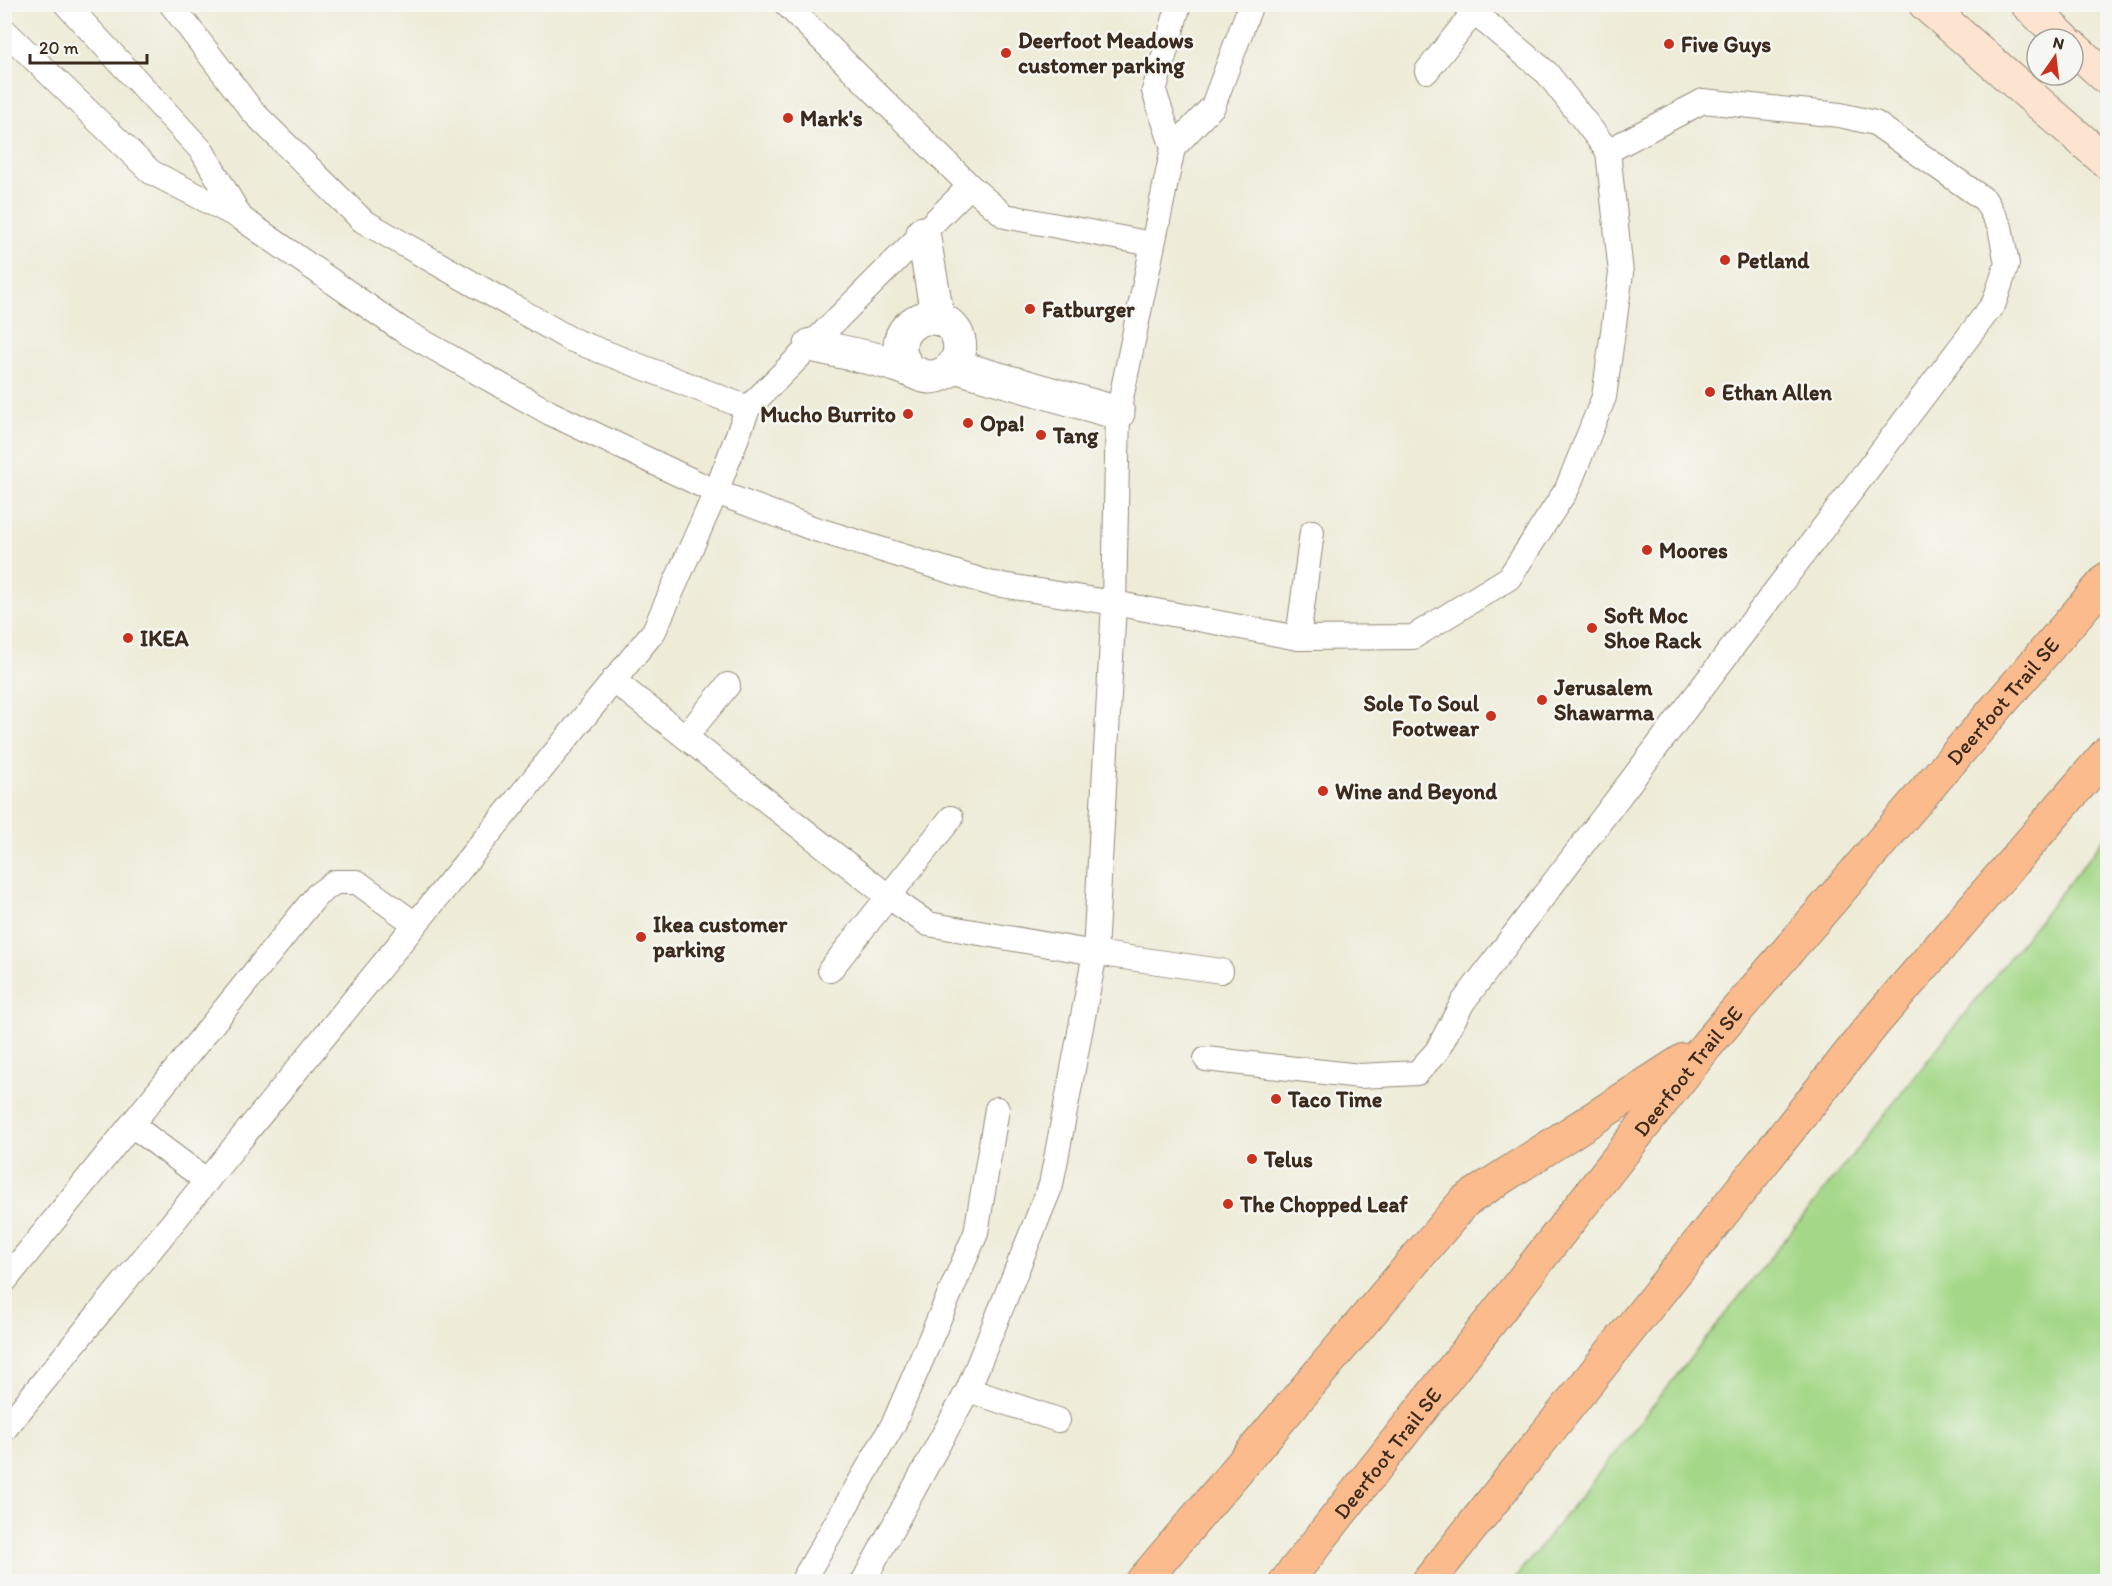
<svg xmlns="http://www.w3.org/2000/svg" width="2112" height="1586" font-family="Itim,sans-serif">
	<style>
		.green { fill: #a4d888; stroke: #708153; stroke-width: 1.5 }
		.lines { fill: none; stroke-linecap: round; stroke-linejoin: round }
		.lane-casing { stroke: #948a7a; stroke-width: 26 }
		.street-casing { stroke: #948a7a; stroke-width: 35 }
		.secondary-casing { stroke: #948a7a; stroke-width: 35 }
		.highway-casing { stroke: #948a7a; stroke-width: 35 }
		.lane { stroke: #fff; stroke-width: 24 }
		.street { stroke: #fff; stroke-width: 33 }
		.secondary { stroke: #fde4d1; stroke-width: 33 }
		.highway { stroke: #fbbb8c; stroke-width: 33 }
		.poi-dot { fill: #c8321e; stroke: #f6f6f2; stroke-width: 2 }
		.labels { text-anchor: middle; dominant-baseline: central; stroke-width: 5; stroke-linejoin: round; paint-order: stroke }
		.poi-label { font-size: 22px; font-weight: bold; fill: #3b2a1e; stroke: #f6f6f2; text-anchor: start }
		.street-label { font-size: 22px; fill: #3b2a1e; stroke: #f6f6f2 }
	</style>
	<rect width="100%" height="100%" fill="#f6f6f2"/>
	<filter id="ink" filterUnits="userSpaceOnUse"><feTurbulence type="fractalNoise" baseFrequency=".0167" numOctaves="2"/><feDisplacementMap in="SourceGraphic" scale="12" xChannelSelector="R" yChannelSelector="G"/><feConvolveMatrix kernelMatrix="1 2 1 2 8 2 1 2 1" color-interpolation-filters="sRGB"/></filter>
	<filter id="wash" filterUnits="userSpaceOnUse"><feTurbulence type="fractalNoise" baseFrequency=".008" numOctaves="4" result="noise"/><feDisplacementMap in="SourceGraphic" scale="24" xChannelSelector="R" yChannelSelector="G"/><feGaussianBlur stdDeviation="1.35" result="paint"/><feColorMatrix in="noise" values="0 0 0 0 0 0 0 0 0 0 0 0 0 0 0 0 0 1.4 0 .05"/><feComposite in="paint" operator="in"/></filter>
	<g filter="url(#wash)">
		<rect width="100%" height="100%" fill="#eeebd7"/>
		<!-- green -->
		<polygon class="green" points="2107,835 2107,1581 1513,1581"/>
	</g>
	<g filter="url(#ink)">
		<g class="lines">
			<defs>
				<g id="lane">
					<polyline points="66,4 202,151 241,218"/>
					<polyline points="171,4 253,112 363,221 570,339 748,408"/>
					<polyline points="786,4 970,186 1005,216 1152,244"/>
					<polyline points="4,30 151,172 241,218 402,330 550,413 716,492 812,528 989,583 1114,603 1298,638 1413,637 1509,578 1567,489 1604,397 1621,273 1608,151 1547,73 1464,4"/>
					<polyline points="1427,71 1474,12"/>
					<polyline points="1173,148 1213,106 1251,4"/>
					<polyline points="1298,638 1312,532"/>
					<polyline points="613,680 889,897 928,924 1095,953 1221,971"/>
					<polyline points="686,736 728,685"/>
					<polyline points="830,970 951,818"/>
					<polyline points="1206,1059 1360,1076 1417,1073 1437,1051 1463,1002 1994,303 2007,264 2000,227 1985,200 1875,123 1840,115 1703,101 1608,151"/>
					<polyline points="132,1125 207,1181"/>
					<polyline points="4,1282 317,895 335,882 357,882 415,924"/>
					<polyline points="968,1390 1058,1420"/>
					<polyline points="4,1430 654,631 716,492 748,408 970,186"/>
					<polyline points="802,1582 894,1423 976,1233 997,1109"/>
					<polyline points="863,1582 968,1390 1051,1185 1095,953 1114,603 1118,413 1173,148 1154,91 1179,4"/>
				</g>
				<g id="street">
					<polyline points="923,233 938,319"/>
					<path d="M811,345c28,7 74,14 98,25 8,3 12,7 21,7 12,0 24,-8 28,-20 3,-8 2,-19 -3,-26 -24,-33 -76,2 -46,38"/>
					<polyline points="954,366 1118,413"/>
				</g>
				<g id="secondary">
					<polyline points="1925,4 2108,163"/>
					<polyline points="2027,4 2064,39"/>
					<polyline points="2073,47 2108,79"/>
				</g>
				<g id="highway">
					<polyline points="1142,1582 1465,1201 1684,1060"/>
					<path id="s1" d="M1286,1582l420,-536 402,-468"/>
					<polyline points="1428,1582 1874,1023 2108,752"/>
				</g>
			</defs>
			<!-- lane casing -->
			<use href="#lane" class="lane-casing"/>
			<!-- street casing -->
			<use href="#street" class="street-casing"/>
			<!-- secondary casing -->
			<use href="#secondary" class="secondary-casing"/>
			<!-- highway casing -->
			<use href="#highway" class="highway-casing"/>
			<!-- lane -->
			<use href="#lane" class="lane"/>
			<!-- street -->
			<use href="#street" class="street"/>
			<!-- secondary -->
			<use href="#secondary" class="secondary"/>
			<!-- highway -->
			<use href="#highway" class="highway"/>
		</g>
	</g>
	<!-- markers -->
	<g class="poi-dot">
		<circle cx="1669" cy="44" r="6"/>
		<circle cx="1006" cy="53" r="6"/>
		<circle cx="788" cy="118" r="6"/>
		<circle cx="1725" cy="260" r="6"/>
		<circle cx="1030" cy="309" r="6"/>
		<circle cx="1710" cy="392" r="6"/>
		<circle cx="908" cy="414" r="6"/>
		<circle cx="968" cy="423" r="6"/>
		<circle cx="1041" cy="435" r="6"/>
		<circle cx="1647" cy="550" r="6"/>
		<circle cx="1592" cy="628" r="6"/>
		<circle cx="128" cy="638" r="6"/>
		<circle cx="1542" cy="700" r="6"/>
		<circle cx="1491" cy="716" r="6"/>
		<circle cx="1323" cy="791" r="6"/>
		<circle cx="641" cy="937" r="6"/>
		<circle cx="1276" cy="1099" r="6"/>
		<circle cx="1252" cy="1159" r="6"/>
		<circle cx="1228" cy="1204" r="6"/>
	</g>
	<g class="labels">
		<!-- poi labels -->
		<g class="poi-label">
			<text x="1018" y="40">Deerfoot Meadows<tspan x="1018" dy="25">customer parking</tspan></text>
			<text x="1681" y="44">Five Guys</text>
			<text x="800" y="118">Mark's</text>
			<text x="1737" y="260">Petland</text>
			<text x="1042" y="309">Fatburger</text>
			<text x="1722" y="392">Ethan Allen</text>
			<text x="896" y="414" text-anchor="end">Mucho Burrito</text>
			<text x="980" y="423">Opa!</text>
			<text x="1053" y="435">Tang</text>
			<text x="1659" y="550">Moores</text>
			<text x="1604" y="615">Soft Moc<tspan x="1604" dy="25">Shoe Rack</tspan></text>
			<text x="140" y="638">IKEA</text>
			<text x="1554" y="687">Jerusalem<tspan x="1554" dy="25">Shawarma</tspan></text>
			<text x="1479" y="703" text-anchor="end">Sole To Soul<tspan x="1479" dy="25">Footwear</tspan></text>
			<text x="1335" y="791">Wine and Beyond</text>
			<text x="653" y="924">Ikea customer<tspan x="653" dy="25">parking</tspan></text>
			<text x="1288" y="1099">Taco Time</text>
			<text x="1264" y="1159">Telus</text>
			<text x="1240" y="1204">The Chopped Leaf</text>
		</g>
		<!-- street labels -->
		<g class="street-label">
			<text stroke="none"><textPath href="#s1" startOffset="1136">Deerfoot Trail SE</textPath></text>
			<text stroke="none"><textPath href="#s1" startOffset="650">Deerfoot Trail SE</textPath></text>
			<text stroke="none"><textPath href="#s1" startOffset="164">Deerfoot Trail SE</textPath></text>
		</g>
	</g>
	<!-- margin -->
	<rect width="2112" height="1586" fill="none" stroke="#f6f6f2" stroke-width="24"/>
	<!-- north arrow -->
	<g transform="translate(2055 57) rotate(14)"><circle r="28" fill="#f6f6f2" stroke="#aba49d" stroke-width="1.5"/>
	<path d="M0-4.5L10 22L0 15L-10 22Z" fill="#c8321e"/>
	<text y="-9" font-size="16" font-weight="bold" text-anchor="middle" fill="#3b2a1e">N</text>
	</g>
	<!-- scale -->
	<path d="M30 54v9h117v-9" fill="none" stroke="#3b2a1e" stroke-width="3"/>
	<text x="39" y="54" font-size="18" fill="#3b2a1e" stroke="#f6f6f2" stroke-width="4.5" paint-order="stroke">20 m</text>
</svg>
